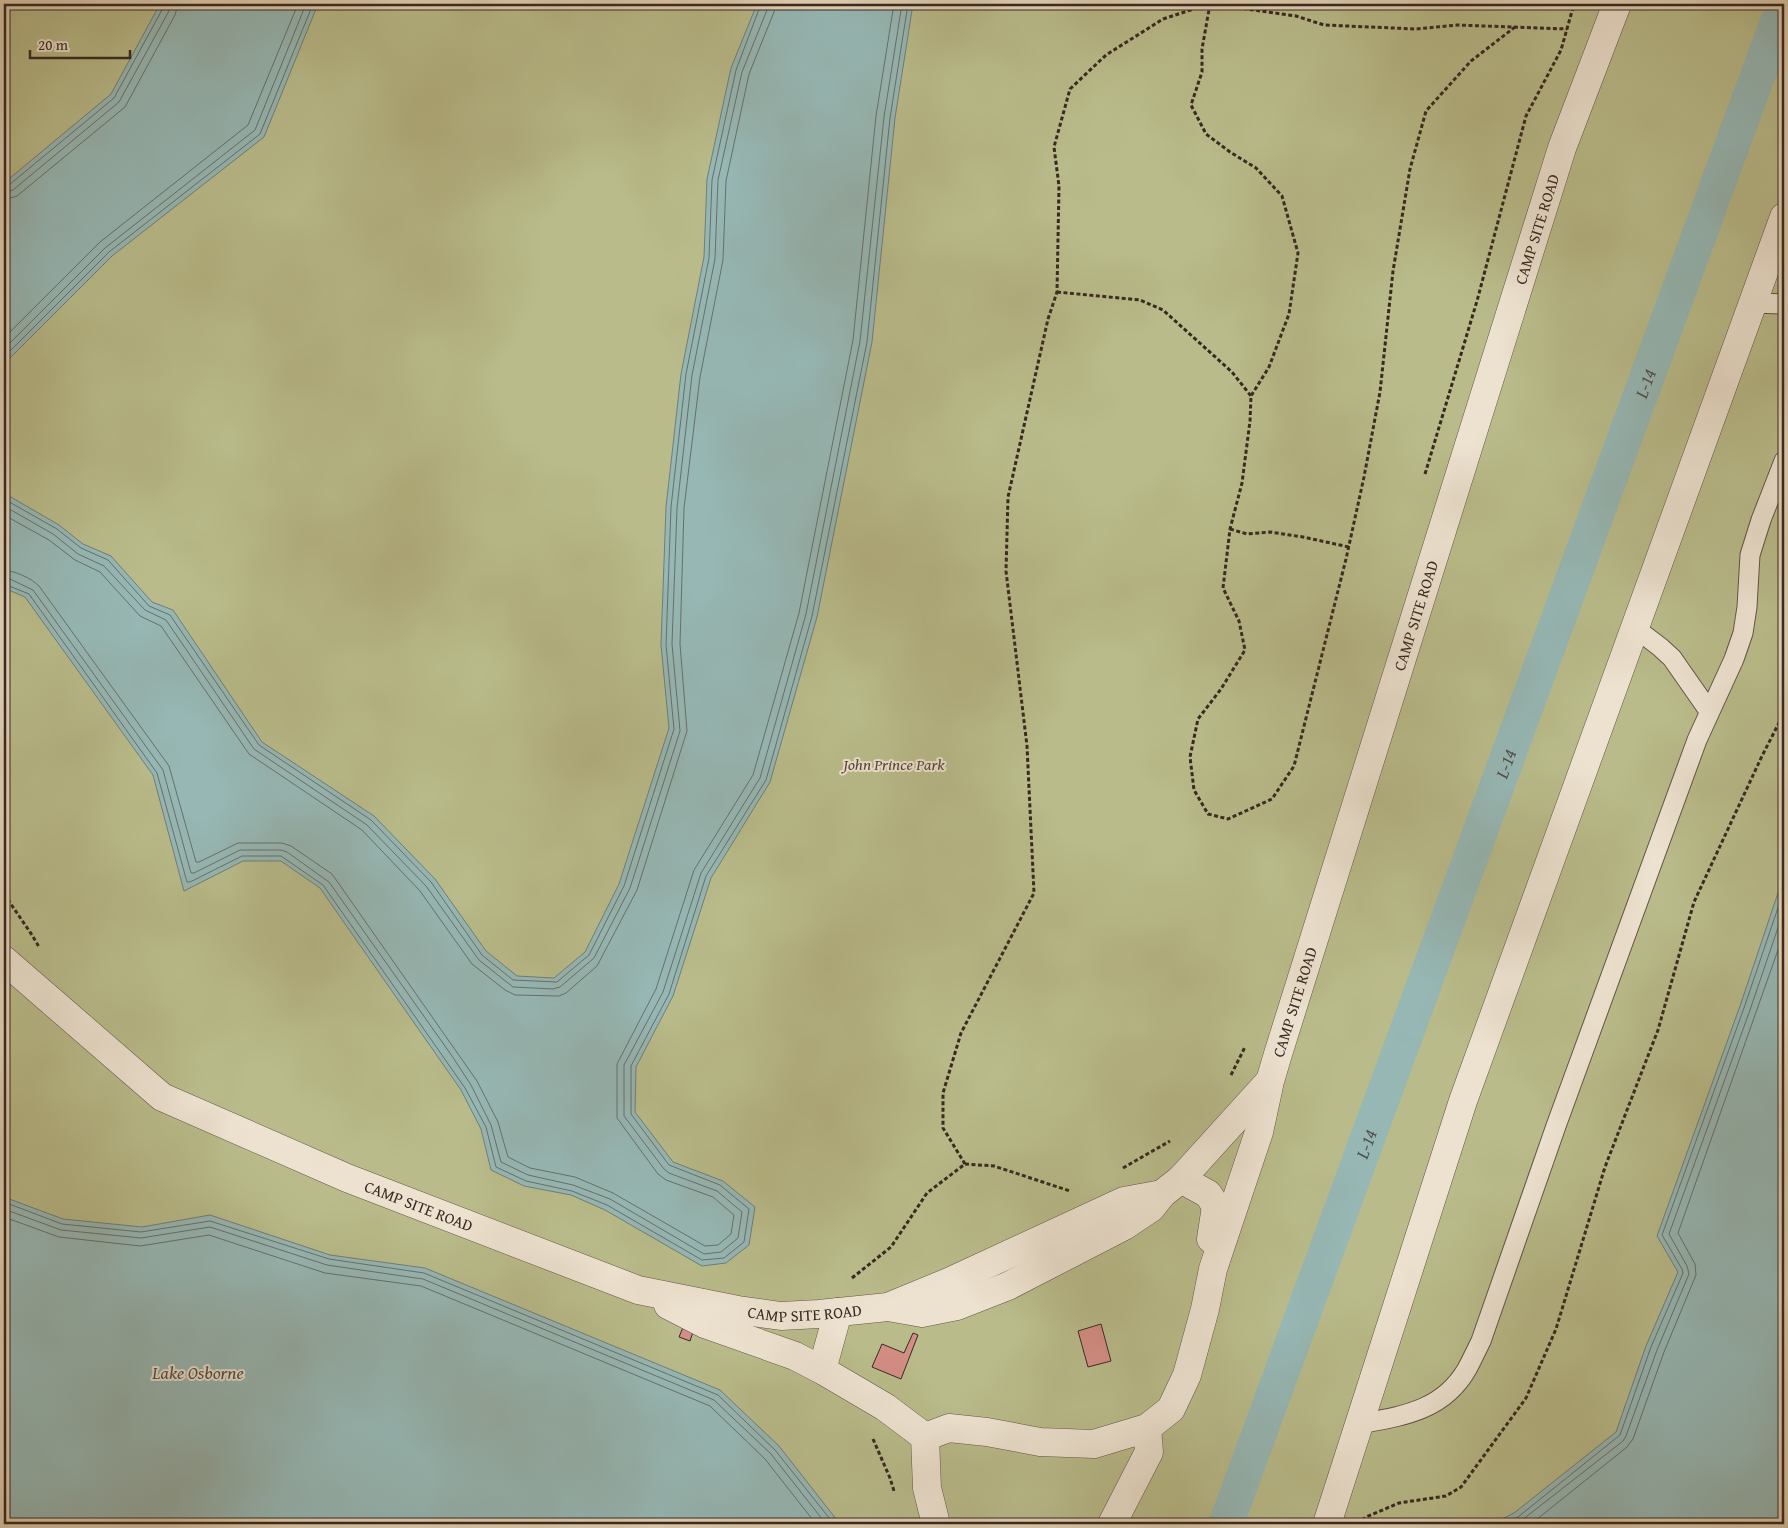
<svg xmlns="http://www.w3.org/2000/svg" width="1788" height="1528" font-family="'Gentium Book Plus',serif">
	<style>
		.green { fill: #b9bb8a; stroke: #787256 }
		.water { fill: #96b7b4; stroke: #707e7a }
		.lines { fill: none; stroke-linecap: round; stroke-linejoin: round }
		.shore { stroke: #66706b; stroke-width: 1 }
		.canal { stroke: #96b7b4; stroke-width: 35 }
		.building { fill: #d48e85; stroke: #372922 }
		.lane-casing { stroke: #625447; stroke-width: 21 }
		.street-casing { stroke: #625447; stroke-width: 29 }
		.path { stroke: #372922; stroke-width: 3; stroke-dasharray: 4 2.5; stroke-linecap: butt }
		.lane { stroke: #ede2d0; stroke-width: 19 }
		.street { stroke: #ede2d0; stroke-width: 28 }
		.labels { text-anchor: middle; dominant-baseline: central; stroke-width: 4; stroke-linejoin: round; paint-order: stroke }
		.street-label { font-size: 16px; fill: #372922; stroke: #ede2d0 }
		.park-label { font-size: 16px; font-style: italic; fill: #514637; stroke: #ede2d0 }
		.water-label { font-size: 18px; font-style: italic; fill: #4f4c46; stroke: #ede2d0 }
	</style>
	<rect width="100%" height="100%" fill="#e3d3b7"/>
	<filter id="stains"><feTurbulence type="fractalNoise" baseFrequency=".004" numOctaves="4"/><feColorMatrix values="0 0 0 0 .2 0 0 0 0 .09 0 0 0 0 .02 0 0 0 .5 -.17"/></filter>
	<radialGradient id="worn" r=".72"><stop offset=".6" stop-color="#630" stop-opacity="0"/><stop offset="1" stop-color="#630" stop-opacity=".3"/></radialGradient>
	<!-- green -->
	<rect class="green" x="4" y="4" width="1780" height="1520"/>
	<!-- water -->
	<g class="water">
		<polygon points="160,4 318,4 264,137 112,256 4,364 4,183 111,94"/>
		<polygon points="757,4 913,4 895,118 872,342 817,617 770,782 711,878 673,996 636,1067 635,1112 673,1162 723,1181 755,1207 749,1245 726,1263 702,1266 605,1210 571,1195 524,1186 491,1170 481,1129 461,1090 320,888 281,861 243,861 184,891 153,775 25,597 4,588 4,493 59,525 83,544 111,556 152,602 173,610 262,742 374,816 435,879 486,951 517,976 554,978 585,952 619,884 669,728 661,645 666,507 681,374 704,257 707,179 731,68"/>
		<polygon points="1784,875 1784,1524 1492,1524 1514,1513 1616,1432 1646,1346 1678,1272 1657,1236 1740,1006"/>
		<polygon points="4,1197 63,1219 142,1227 210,1215 330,1255 425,1268 720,1390 779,1446 840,1524 4,1524"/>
	</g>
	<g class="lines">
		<!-- shore -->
		<g class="shore">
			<polyline points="4,186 9,185 114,98 163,8 164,4"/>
			<polyline points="4,193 13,190 119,102 169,11 170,4"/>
			<polyline points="4,200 17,196 125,107 175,15 178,4"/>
			<polyline points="4,338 100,242 248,125 298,4"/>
			<polyline points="4,349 105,248 255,130 306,4"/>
			<polyline points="4,357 109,252 260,134 313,4"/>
			<polyline points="4,499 57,529 81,548 108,560 149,606 170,615 259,745 371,820 431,882 482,955 513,980 557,982 589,955 624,886 674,729 666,645 671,507 686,374 709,258 712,180 736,70 761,4"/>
			<polyline points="4,506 53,534 78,554 104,566 145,610 166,620 254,749 367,825 426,886 479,960 513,987 553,989 560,987 594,958 630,888 680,731 672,644 677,508 692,375 715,259 718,180 742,72 767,10 767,4"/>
			<polyline points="4,515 49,540 75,560 100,572 140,616 161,626 249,754 362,830 420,891 472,964 505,990 515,995 559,996 566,993 597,966 637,890 687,731 680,644 684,508 700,377 723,260 726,181 749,74 774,12 775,4"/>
			<path d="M4,570c11,1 27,8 35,16l130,180 27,96h3l39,-19h44l9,3 41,28 145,207 21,41 10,35 22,11 45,9 38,16 92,53 13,-1 13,-11 3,-19 -21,-18 -47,-17 -8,-6 -41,-56v-54l39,-75 38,-119 59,-95 46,-162 54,-273 23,-224 18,-112"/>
			<polyline points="4,578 10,579 33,590 163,770 191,873 194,873 240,850 281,850 287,852 329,882 452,1056 471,1085 491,1125 501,1162 528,1175 573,1185 610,1199 704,1254 721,1252 738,1238 742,1212 717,1191 669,1173 664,1169 624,1116 624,1065 663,992 701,873 760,778 806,614 860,341 884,117 902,4"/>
			<polyline points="4,584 29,594 157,773 187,882 190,882 242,856 281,856 323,885 465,1088 486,1127 496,1167 526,1181 572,1191 607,1205 702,1260 724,1258 744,1242 749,1209 720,1185 669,1165 631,1114 631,1066 669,994 706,876 766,780 812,616 867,342 890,118 908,4"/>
			<polyline points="4,1202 62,1224 141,1232 210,1221 329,1259 424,1273 718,1395 775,1450 834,1524"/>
			<polyline points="4,1209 61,1230 141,1238 210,1227 327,1265 423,1279 714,1400 771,1454 826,1524"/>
			<polyline points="4,1217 59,1237 140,1246 209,1235 325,1273 421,1286 710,1406 765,1459 816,1524"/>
			<polyline points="1503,1524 1518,1517 1620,1435 1651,1347 1683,1273 1682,1269 1662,1235 1744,1008 1784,890"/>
			<polyline points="1517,1524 1623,1441 1626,1436 1657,1350 1689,1274 1687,1266 1669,1234 1750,1010 1784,910"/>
			<polyline points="1531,1524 1627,1447 1633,1439 1664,1352 1696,1275 1695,1264 1678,1233 1784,933"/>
		</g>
		<!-- canal -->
		<path class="canal" id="s1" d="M1226,1524l558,-1520"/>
	</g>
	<!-- building -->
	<g class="building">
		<polygon points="1101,1324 1111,1361 1088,1367 1078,1331"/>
		<polygon points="684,1325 694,1329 690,1341 679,1337"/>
		<polygon points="913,1333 918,1335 901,1379 872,1367 882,1344 904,1353"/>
	</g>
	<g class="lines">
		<defs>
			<g id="lane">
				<polyline points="1753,303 1784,304"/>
				<polyline points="1635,628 1660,647 1672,658 1709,711"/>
				<path d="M1359,1424c43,-8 84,-13 108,-55 5,-9 9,-18 14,-28l75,-215 141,-386 37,-81 9,-26 4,-26 3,-52 11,-35 23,-59"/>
			</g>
			<g id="street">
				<path id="s2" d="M4,960l158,137 185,81 291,112 100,20 43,6 38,-2 69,-7 63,-26 173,-80 38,-7"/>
				<polyline points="1181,1179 1208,1194 1216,1206 1211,1239"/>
				<polyline points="668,1305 705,1324 795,1356 822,1370"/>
				<polyline points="888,1307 922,1313 957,1306 1008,1286 1124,1226 1151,1208 1162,1194 1181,1179 1269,1082"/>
				<polyline points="838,1312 822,1370 885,1407 925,1437 927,1488 936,1524"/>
				<path id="s3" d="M925,1437l24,-9 38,4 53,10 54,2 53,-16 24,-19 16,-34 18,-66 8,-40 46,-137 11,-51 8,-27 284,-906 55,-144"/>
				<polyline points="1112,1524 1149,1452 1147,1428"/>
				<polyline points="1327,1524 1463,1101 1784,217"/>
			</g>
		</defs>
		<!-- lane casing -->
		<use href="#lane" class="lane-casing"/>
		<!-- street casing -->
		<use href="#street" class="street-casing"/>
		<!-- path -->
		<g class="path">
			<polyline points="1210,4 1202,49 1202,72 1191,105 1206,134 1230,152 1256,168 1282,196 1298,253 1289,314 1269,367 1251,396 1250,421 1242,483 1230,529 1223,588 1239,621 1245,650 1221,689 1198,719 1190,757 1194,790 1208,814 1228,819 1272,799 1294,766 1346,559 1364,477 1380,392 1393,271 1410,169 1426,111 1471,61 1515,27"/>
			<polyline points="1211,4 1296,16 1324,25 1416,29 1457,25 1567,29"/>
			<polyline points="1057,292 1140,300 1163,310 1232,372 1251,396"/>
			<polyline points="1425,474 1477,301 1526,116 1561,50 1574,4"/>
			<polyline points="1230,529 1247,534 1270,532 1303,537 1349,547"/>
			<polyline points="4,894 32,935 39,947"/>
			<polyline points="1231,1075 1245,1047"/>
			<polyline points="965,1164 943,1128 943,1093 961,1033 1034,893 1027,746 1006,571 1008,497 1048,319 1057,292 1059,186 1054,147 1070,89 1106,55 1163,19 1209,4"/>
			<polyline points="1123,1168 1170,1141"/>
			<polyline points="852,1278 891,1247 927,1193 965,1164 994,1166 1070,1191"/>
			<polyline points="873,1439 890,1478 894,1491"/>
			<polyline points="1362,1520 1366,1517 1399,1503 1446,1496 1461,1487 1526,1398 1556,1329 1605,1167 1658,1030 1694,902 1762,756 1784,713"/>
		</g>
		<!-- lane -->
		<use href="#lane" class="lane"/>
		<!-- street -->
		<use href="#street" class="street"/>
	</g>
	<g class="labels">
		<!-- street labels -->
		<g class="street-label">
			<text stroke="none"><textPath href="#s3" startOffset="1494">CAMP SITE ROAD</textPath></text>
			<text stroke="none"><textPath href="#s3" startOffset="1089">CAMP SITE ROAD</textPath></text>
			<text stroke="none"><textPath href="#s3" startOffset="684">CAMP SITE ROAD</textPath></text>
			<text stroke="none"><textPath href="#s2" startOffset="488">CAMP SITE ROAD</textPath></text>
			<text stroke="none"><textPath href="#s2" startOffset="892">CAMP SITE ROAD</textPath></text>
		</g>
		<!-- park labels -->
		<g class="park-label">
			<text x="894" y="764">John Prince Park</text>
		</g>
		<!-- water labels -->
		<g class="water-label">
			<text stroke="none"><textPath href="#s1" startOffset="1215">L-14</textPath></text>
			<text stroke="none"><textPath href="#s1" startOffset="810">L-14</textPath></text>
			<text stroke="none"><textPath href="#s1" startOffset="405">L-14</textPath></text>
			<text x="198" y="1372">Lake Osborne</text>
		</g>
	</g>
	<!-- margin -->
	<rect width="1788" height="1528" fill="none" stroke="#e3d3b7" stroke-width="20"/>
	<rect x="5" y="5" width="1778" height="1518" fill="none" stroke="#372922" stroke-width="2.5"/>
	<rect x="10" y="10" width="1768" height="1508" fill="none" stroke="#372922"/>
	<!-- scale -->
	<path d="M30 50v8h100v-8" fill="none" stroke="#372922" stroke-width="2.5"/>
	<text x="38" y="50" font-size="15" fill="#372922" stroke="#ede2d0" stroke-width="4" paint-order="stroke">20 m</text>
	<rect width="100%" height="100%" filter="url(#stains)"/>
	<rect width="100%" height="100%" fill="url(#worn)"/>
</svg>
